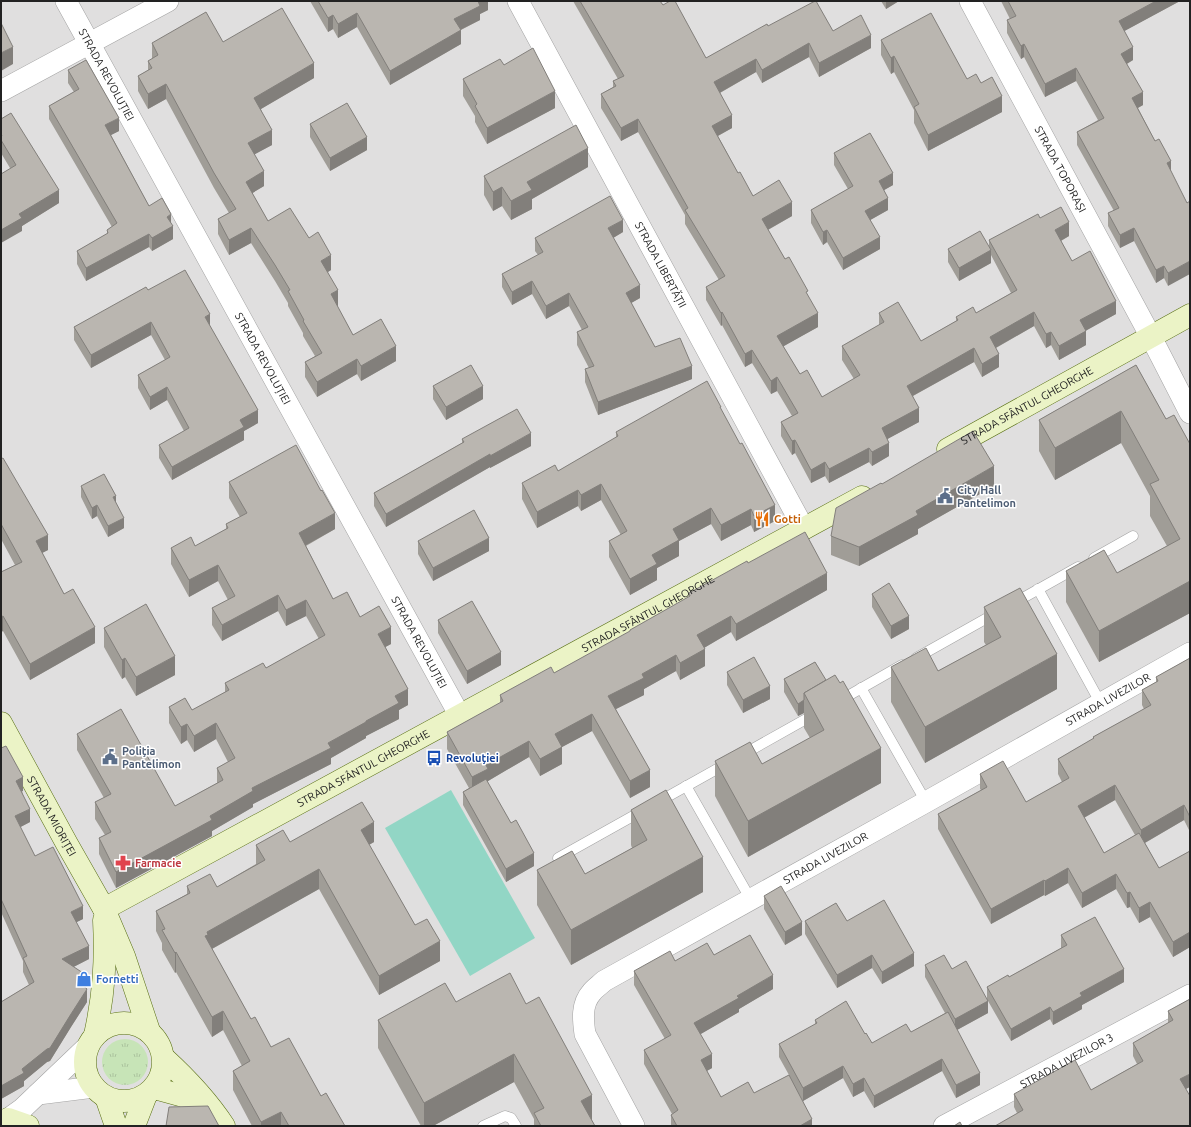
<svg xmlns="http://www.w3.org/2000/svg" width="1191" height="1127" font-family="Ubuntu,sans-serif">
	<style>
		.residential { fill: #e0dfdf }
		.grass { fill: url(#grass-tufts) }
		.pitch { fill: #92d6c5 }
		.lines { fill: none; stroke-linecap: round; stroke-linejoin: round }
		.lane-casing { stroke: #a3a3a3; stroke-width: 11 }
		.street-casing { stroke: #a3a3a3; stroke-width: 22 }
		.secondary-casing { stroke: #586f13; stroke-width: 23 }
		.lane { stroke: #fff; stroke-width: 10 }
		.street { stroke: #fff; stroke-width: 21 }
		.secondary { stroke: #ebf3c6; stroke-width: 22 }
		.wall { fill: #a09d97; fill-rule: evenodd }
		.shaded-wall { fill: #827f7b }
		.building { fill: #bab6b0; stroke: #827f7b }
		.labels { text-anchor: middle; dominant-baseline: central; stroke-width: 3; stroke-linejoin: round; paint-order: stroke }
		.street-label { font-size: 11px; fill: #222; stroke: #fff }
		.service-label { font-size: 11px; font-weight: bold; fill: #4e5e75; stroke: #fff; text-anchor: start }
		.food-label { font-size: 11px; font-weight: bold; fill: #c56008; stroke: #fff; text-anchor: start }
		.transit-label { font-size: 11px; font-weight: bold; fill: #164399; stroke: #fff; text-anchor: start }
		.health-label { font-size: 11px; font-weight: bold; fill: #be3a42; stroke: #fff; text-anchor: start }
		.shop-label { font-size: 11px; font-weight: bold; fill: #366cbe; stroke: #fff; text-anchor: start }
	</style>
	<defs>
		<pattern id="grass-tufts" width="24" height="20" patternUnits="userSpaceOnUse"><rect width="24" height="20" fill="#c7e4b7"/><path d="M3 7l-1-3M5 7V3M7 7l1-3M15 17l-1-3M17 17v-4M19 17l1-3" fill="none" stroke="#abc39d"/></pattern>
	</defs>
	<rect width="100%" height="100%" fill="#f1f0ea"/>
	<!-- residential -->
	<rect class="residential" x="1" y="1" width="1189" height="1125"/>
	<!-- grass -->
	<circle class="grass" cx="125" cy="1062" r="23"/>
	<!-- pitch -->
	<polygon class="pitch" points="451,790 535,938 470,976 385,828"/>
	<g class="lines">
		<defs>
			<g id="lane">
				<polyline points="1094,558 1133,536"/>
				<polyline points="1038,589 1101,704"/>
				<polyline points="1014,603 1078,567"/>
				<polyline points="916,658 996,613"/>
				<polyline points="861,688 926,802"/>
				<polyline points="839,701 902,665"/>
				<polyline points="742,755 815,714"/>
				<polyline points="686,786 751,900"/>
				<polyline points="658,802 726,764"/>
				<polyline points="558,858 642,811"/>
				<polyline points="483,1126 505,1116 511,1118 516,1126"/>
			</g>
			<g id="street">
				<path id="s1" d="M66,1l394,715"/>
				<path id="s2" d="M518,1l286,528"/>
				<path id="s3" d="M970,1l181,336 39,76"/>
				<polyline points="1,91 168,1"/>
				<polyline points="38,1094 94,1087"/>
				<polyline points="1,1121 8,1119 22,1109 87,1047"/>
				<path id="s4" d="M634,1126l-49,-92c-2,-14 -4,-30 7,-42 3,-4 8,-7 12,-11l322,-179 264,-149"/>
				<path id="s5" d="M944,1126l246,-131"/>
			</g>
			<g id="secondary">
				<path id="s6" d="M948,449l242,-134"/>
				<path id="s7" d="M1,723l66,121 37,65 20,47 25,75"/>
				<path id="s8" d="M104,909l758,-412"/>
				<circle cx="124" cy="1062" r="39"/>
				<path d="M95,1035c9,-41 11,-74 9,-115"/>
				<path d="M164,1058c23,21 43,42 60,68"/>
				<polyline points="154,1088 183,1096 208,1107"/>
				<polyline points="106,1097 116,1126"/>
				<polyline points="8,1119 28,1126"/>
				<polyline points="134,1126 146,1095"/>
			</g>
		</defs>
		<!-- lane casing -->
		<use href="#lane" class="lane-casing"/>
		<!-- street casing -->
		<use href="#street" class="street-casing"/>
		<!-- secondary casing -->
		<use href="#secondary" class="secondary-casing"/>
		<!-- lane -->
		<use href="#lane" class="lane"/>
		<!-- street -->
		<use href="#street" class="street"/>
		<!-- secondary -->
		<use href="#secondary" class="secondary"/>
	</g>
	<!-- wall -->
	<g class="wall">
		<polygon points="310,1 488,1 488,10 480,14 480,20 461,30 461,44 390,85 357,27 338,38 333,29 328,32"/>
		<polygon points="573,1 660,1 663,5 706,58 768,26 833,31 871,48 819,77 809,57 762,83 756,72 720,93 732,128 718,136 738,173 753,196 792,216 768,230 785,259 808,296 818,327 783,346 800,374 822,397 854,379 842,360 842,346 879,325 879,313 921,341 956,321 956,317 976,313 1011,293 991,255 991,263 959,281 948,262 948,249 989,248 989,240 1040,218 1069,236 1061,241 1072,261 1116,314 1086,330 1086,345 1059,360 1051,345 1046,348 1034,326 996,348 999,367 982,377 974,362 913,396 919,422 887,439 889,456 872,466 869,462 829,483 825,476 811,483 795,453 792,455 781,436 781,422 792,416 777,391 771,394 752,363 745,367 722,325 721,326 706,300 706,287 719,280 685,224 685,215 638,132 621,141 601,108 601,94 613,87 613,81 618,79"/>
		<polygon points="881,1 899,1 886,9"/>
		<polygon points="1001,1 1180,1 1124,31 1133,60 1127,64 1143,105 1138,108 1155,141 1171,161 1168,286 1164,278 1156,283 1134,241 1120,248 1108,226 1108,213 1114,211 1077,145 1077,132 1098,120 1076,81 1045,97 1024,57 1021,59 1007,33 1007,20 1010,19"/>
		<polygon points="881,40 967,79 981,83 1002,112 928,151 914,123 914,110 894,72 891,74 881,55"/>
		<polygon points="223,42 314,78 261,109 272,145 254,154 264,186 252,193 268,221 309,238 331,270 328,272 337,306 353,335 396,361 361,381 357,374 317,397 305,377 305,362 315,356 303,336 303,333 288,306 288,303 275,281 251,243 229,255 218,234 218,219 229,213 214,188 166,99 148,109 138,91 138,76 148,70 148,61 152,59 152,43"/>
		<polygon points="504,65 555,108 487,144 475,122 475,116 463,96 463,79"/>
		<polygon points="68,70 119,131 111,135 149,206 171,223 173,239 152,251 149,247 86,281 77,264 77,251 107,234 107,230 112,227 49,119 49,106 74,92 68,83"/>
		<polygon points="1,119 59,203 22,226 22,231 10,168 1,153"/>
		<polygon points="310,124 367,150 330,171 310,137"/>
		<polygon points="834,153 893,185 884,190 888,210 870,220 880,249 843,270 827,242 823,245 811,223 811,210 848,189 834,165"/>
		<polygon points="588,167 532,199 532,209 511,220 502,206 493,211 484,195 484,176"/>
		<polygon points="623,232 613,238 640,298 631,303 655,347 692,379 598,415 585,382 585,369 589,368 577,345 577,332 582,330 569,306 546,319 532,294 512,305 502,287 502,274 538,255 535,251 535,238"/>
		<polygon points="148,290 210,326 258,423 244,431 244,440 172,480 159,458 159,445 184,431 167,400 150,410 138,388 138,375 165,360 151,335 91,368 74,340 74,327"/>
		<polygon points="1136,365 1166,419 1190,444 1190,613 1099,662 1066,602 1066,571 1117,573 1167,546 1150,516 1150,496 1121,443 1055,480 1039,451 1039,420"/>
		<polygon points="433,386 483,399 446,420 433,399"/>
		<polygon points="721,410 775,521 754,532 751,525 721,541 711,524 679,541 679,556 657,568 657,580 630,595 609,557 609,541 621,535 601,500 581,511 578,506 537,528 522,499 522,483 558,471 616,438 616,432"/>
		<polygon points="462,439 531,446 490,468 490,467 386,527 374,506 374,493 462,443"/>
		<polygon points="1,459 48,550 42,553 64,594 95,643 30,680 3,631 1,632 1,572 15,565 1,539"/>
		<polygon points="229,482 335,529 306,546 333,599 360,617 391,644 385,647 408,705 399,710 399,719 366,736 366,738 331,758 331,764 253,804 253,807 212,831 212,836 116,888 99,854 99,838 105,835 95,819 95,802 104,798 77,750 77,734 175,806 217,783 217,768 228,762 216,739 194,752 187,740 181,744 169,723 169,707 192,710 225,692 225,683 266,668 319,639 306,616 286,626 278,611 222,641 212,625 212,608 228,600 218,581 189,597 171,564 171,548 195,546 226,529 226,524 240,517 229,498"/>
		<polygon points="882,484 994,486 918,529 918,534 859,566 831,555 831,536"/>
		<polygon points="81,486 116,503 124,528 108,537 97,516 92,519 81,497"/>
		<polygon points="418,541 489,551 433,581 418,554"/>
		<polygon points="748,563 827,590 736,641 731,632 704,648 705,666 680,680 676,671 644,689 644,695 616,709 650,787 630,798 592,731 562,747 562,764 540,776 529,757 488,781 488,783 534,866 506,882 463,805 463,792 469,788 447,749 447,732 500,703 500,695 554,673 630,632 630,630 689,597 689,593"/>
		<polygon points="872,594 909,629 891,639 872,607"/>
		<polygon points="984,607 1057,689 925,763 891,702 891,667 938,671 986,645 984,642"/>
		<polygon points="438,620 501,665 467,684 438,633"/>
		<polygon points="104,628 175,675 136,696 125,677 122,679 104,647"/>
		<path d="M1190,658v174l-6,-12 -39,23 14,25 31,-17v96l-17,10 -23,-40 -11,6 -9,-16 -3,1 -11,-19 -34,19 -14,-25 -23,13 -1,-1 -53,29 -53,-95v-15l43,-24 -1,-1v-15l46,28 36,-20 -4,-8v-15l35,-20v-2l51,-28 -2,-4v-15l14,-8v-5zM1115,800l20,35 -31,18 -20,-35z"/>
		<polygon points="815,662 881,783 748,857 715,796 715,761 762,764 810,738 804,728 804,713 798,716 784,692 784,679"/>
		<polygon points="727,672 770,699 743,713 727,685"/>
		<polygon points="1,748 23,791 22,791 30,822 20,827 35,856 83,919 76,922 89,959 73,967 83,986 87,1002 71,1027 50,1061 47,1062 24,1081 24,1086 1,1099 1,1002 29,985 23,972 23,961 1,912"/>
		<polygon points="631,810 703,892 571,965 537,905 537,870 585,874 632,848 631,845"/>
		<polygon points="290,842 374,842 369,845 415,925 440,961 379,995 319,889 212,949 251,1019 271,1047 321,1096 345,1126 252,1126 233,1090 233,1071 242,1066 223,1030 212,1037 176,972 175,973 162,950 162,943 156,931 156,911 187,894 187,886 217,887 256,864 256,845"/>
		<polygon points="764,896 802,935 785,945 764,909"/>
		<polygon points="805,921 847,921 914,966 882,984 872,968 837,988 805,934"/>
		<polygon points="1061,935 1124,982 1082,1005 1082,1009 1053,1025 1050,1019 1011,1041 988,1001 988,1013 957,1030 980,1085 956,1098 942,1071 874,1108 864,1091 853,1097 843,1078 803,1101 812,1126 671,1126 671,1115 672,1114 644,1064 644,1050 665,1039 634,985 634,971 675,961 714,955 773,989 739,1009 739,1012 700,1034 712,1068 707,1071 721,1097 754,1093 789,1075 779,1057 779,1044 815,1025 815,1020 865,1034 872,1043 911,1032 945,1013 925,977 925,965 952,969 987,999 987,987 1009,977 1061,948"/>
		<polygon points="1190,999 1186,1089 1017,1113 1014,1107 1014,1094 1091,1090 1137,1064 1133,1056 1133,1043 1168,1023 1168,1011"/>
		<polygon points="456,1002 526,1004 595,1126 534,1126 534,1119 514,1082 433,1126 421,1126 378,1048 378,1020"/>
	</g>
	<!-- shaded-wall -->
	<g class="shaded-wall">
		<polygon points="478,1 488,1 488,10 480,14 480,20 454,33 454,19"/>
		<polygon points="886,1 899,1 886,9"/>
		<polygon points="1156,1 1180,1 1119,34 1119,21"/>
		<polygon points="357,13 357,27 338,38 338,24"/>
		<polygon points="333,15 333,29 328,32 328,18"/>
		<polygon points="461,30 461,44 390,85 390,71"/>
		<polygon points="871,35 871,48 819,77 819,63"/>
		<polygon points="809,43 809,57 762,83 762,70"/>
		<polygon points="1024,44 1024,57 1021,59 1021,46"/>
		<polygon points="13,47 13,64 1,71 1,53"/>
		<polygon points="1133,47 1133,60 1121,67 1121,54"/>
		<polygon points="894,56 894,72 891,74 891,58"/>
		<polygon points="756,59 756,72 714,96 714,82"/>
		<polygon points="314,63 314,78 254,113 254,98"/>
		<polygon points="1076,68 1076,81 1045,97 1045,84"/>
		<polygon points="166,84 166,99 148,109 148,94"/>
		<polygon points="555,91 555,108 487,144 487,128"/>
		<polygon points="1143,92 1143,105 1132,111 1132,98"/>
		<polygon points="1002,96 1002,112 928,151 928,135"/>
		<polygon points="732,115 732,128 712,139 712,126"/>
		<polygon points="119,118 119,131 105,138 105,125"/>
		<polygon points="638,119 638,132 621,141 621,128"/>
		<polygon points="272,130 272,145 248,158 248,143"/>
		<polygon points="367,137 367,150 330,171 330,158"/>
		<polygon points="588,148 588,167 532,199 532,209 511,220 511,201 527,182"/>
		<polygon points="1171,161 1171,174 1167,163"/>
		<polygon points="264,171 264,186 246,197 246,182"/>
		<polygon points="893,173 893,185 879,193 879,181"/>
		<polygon points="502,187 502,206 493,211 493,192"/>
		<polygon points="59,190 59,203 22,226 22,231 1,243 1,230 19,214"/>
		<polygon points="888,198 888,210 865,223 865,211"/>
		<polygon points="792,202 792,216 762,233 762,219"/>
		<polygon points="171,214 171,227 173,226 173,239 152,251 152,238 167,217"/>
		<polygon points="623,220 623,232 608,241 608,228"/>
		<polygon points="1069,222 1069,236 1055,244 1055,230"/>
		<polygon points="251,228 251,243 229,255 229,240"/>
		<polygon points="1134,228 1134,241 1120,248 1120,235"/>
		<polygon points="827,230 827,242 823,245 823,232"/>
		<polygon points="149,234 149,247 86,281 86,268"/>
		<polygon points="880,237 880,249 843,270 843,258"/>
		<polygon points="991,250 991,263 959,281 959,268"/>
		<polygon points="331,255 331,270 321,276 321,261"/>
		<polygon points="1190,261 1190,274 1168,286 1168,273"/>
		<polygon points="1164,266 1164,278 1156,283 1156,270"/>
		<polygon points="532,281 532,294 512,305 512,292"/>
		<polygon points="640,285 640,298 626,306 626,293"/>
		<polygon points="338,290 338,306 331,309 331,294"/>
		<polygon points="569,293 569,306 546,319 546,306"/>
		<polygon points="1116,301 1116,314 1080,334 1080,320"/>
		<polygon points="722,312 722,325 721,326 721,313"/>
		<polygon points="1034,312 1034,326 990,351 990,337"/>
		<polygon points="818,313 818,327 777,350 777,336"/>
		<polygon points="210,314 210,327 205,317"/>
		<polygon points="151,322 151,335 91,368 91,355"/>
		<polygon points="1086,331 1086,345 1059,360 1059,346"/>
		<polygon points="1051,332 1051,345 1046,348 1046,334"/>
		<polygon points="396,346 396,361 361,381 361,366"/>
		<polygon points="974,348 974,362 907,399 907,386"/>
		<polygon points="752,350 752,363 745,367 745,354"/>
		<polygon points="999,354 999,367 982,377 982,364"/>
		<polygon points="357,359 357,374 317,397 317,382"/>
		<polygon points="692,366 692,379 598,415 598,402"/>
		<polygon points="777,377 777,391 771,394 771,381"/>
		<polygon points="483,386 483,399 446,420 446,407"/>
		<polygon points="167,387 167,400 150,410 150,397"/>
		<polygon points="919,408 919,422 882,442 882,428"/>
		<polygon points="258,410 258,423 244,431 244,440 172,480 172,467 240,420"/>
		<polygon points="1121,411 1121,443 1055,480 1055,448"/>
		<polygon points="531,433 531,446 490,468 490,456"/>
		<polygon points="795,440 795,453 792,455 792,441"/>
		<polygon points="889,443 889,456 872,466 872,452"/>
		<polygon points="869,448 869,462 829,483 829,469"/>
		<polygon points="490,454 490,467 386,527 386,514"/>
		<polygon points="825,462 825,476 811,483 811,470"/>
		<polygon points="994,466 994,486 918,529 918,534 859,566 859,547 916,511"/>
		<polygon points="601,484 601,500 581,511 581,495"/>
		<polygon points="578,490 578,506 537,528 537,512"/>
		<polygon points="116,496 116,506 113,497"/>
		<polygon points="97,505 97,516 92,519 92,508"/>
		<polygon points="775,505 775,521 754,532 754,516"/>
		<polygon points="711,508 711,524 679,541 679,556 657,568 657,580 630,595 630,579 652,555 673,529"/>
		<polygon points="751,509 751,525 721,541 721,525"/>
		<polygon points="335,513 335,529 299,549 299,533"/>
		<polygon points="124,518 124,528 108,537 108,526"/>
		<polygon points="48,535 48,550 36,556 36,541"/>
		<polygon points="489,538 489,551 433,581 433,568"/>
		<polygon points="218,565 218,581 189,597 189,580"/>
		<polygon points="827,573 827,590 736,641 736,624"/>
		<polygon points="1190,581 1190,613 1099,662 1099,631"/>
		<polygon points="278,595 278,611 222,641 222,625"/>
		<polygon points="306,600 306,616 286,626 286,610"/>
		<polygon points="3,616 3,631 1,632 1,617"/>
		<polygon points="731,616 731,632 697,652 697,635"/>
		<polygon points="909,616 909,629 891,639 891,626"/>
		<polygon points="95,627 95,643 30,680 30,664"/>
		<polygon points="391,627 391,644 378,651 378,634"/>
		<polygon points="705,649 705,666 680,680 680,663"/>
		<polygon points="501,652 501,665 467,684 467,671"/>
		<polygon points="1057,654 1057,689 925,763 925,727"/>
		<polygon points="676,655 676,671 644,689 644,695 608,713 608,696 642,674"/>
		<polygon points="175,656 175,675 136,696 136,677"/>
		<polygon points="125,658 125,677 122,679 122,660"/>
		<polygon points="770,686 770,699 743,713 743,700"/>
		<polygon points="408,689 408,705 399,710 399,719 366,736 366,738 331,758 331,764 253,804 253,807 212,831 212,836 116,888 116,872 210,816 252,788 366,721 395,696"/>
		<polygon points="804,700 804,713 798,716 798,704"/>
		<polygon points="592,714 592,731 562,747 562,764 540,776 540,759 555,734"/>
		<polygon points="216,723 216,739 194,752 194,736"/>
		<polygon points="187,724 187,740 181,744 181,727"/>
		<polygon points="529,741 529,757 488,781 488,785 472,794 472,777 486,765"/>
		<polygon points="881,748 881,783 748,857 748,821"/>
		<polygon points="650,770 650,787 630,798 630,781"/>
		<polygon points="23,777 23,791 16,794 16,781"/>
		<polygon points="1115,785 1115,800 1078,821 1078,806"/>
		<polygon points="1184,805 1184,820 1141,845 1141,830"/>
		<polygon points="30,809 30,822 15,830 15,816"/>
		<polygon points="374,822 374,842 361,849 361,830"/>
		<polygon points="534,853 534,866 506,882 506,869"/>
		<polygon points="703,857 703,892 571,965 571,930"/>
		<polygon points="1068,868 1068,883 1045,896 1045,881"/>
		<polygon points="319,869 319,889 208,951 205,936 207,932"/>
		<polygon points="1116,874 1116,889 1082,908 1082,893"/>
		<polygon points="1044,880 1044,895 991,924 991,909"/>
		<polygon points="1130,892 1130,907 1127,908 1127,893"/>
		<polygon points="1150,902 1150,917 1139,923 1139,908"/>
		<polygon points="83,906 83,919 71,925 71,912"/>
		<polygon points="802,922 802,935 785,945 785,932"/>
		<polygon points="1190,932 1190,947 1173,957 1173,942"/>
		<polygon points="440,941 440,961 379,995 379,976"/>
		<polygon points="89,946 89,959 62,973 62,959"/>
		<polygon points="176,952 176,972 175,973 175,953"/>
		<polygon points="914,953 914,966 882,984 882,972"/>
		<polygon points="872,955 872,968 837,988 837,975"/>
		<polygon points="1124,969 1124,982 1082,1005 1082,1009 1053,1025 1053,1012 1080,993"/>
		<polygon points="83,973 83,987 80,983"/>
		<polygon points="773,975 773,989 739,1009 739,1012 694,1038 694,1023 737,996"/>
		<polygon points="87,989 87,1002 71,1027 50,1061 47,1062 24,1081 24,1086 1,1099 1,1086 22,1069 71,1014"/>
		<polygon points="988,1001 988,1013 955,1031 955,1019"/>
		<polygon points="1050,1007 1050,1019 1011,1041 1011,1029"/>
		<polygon points="223,1011 223,1030 212,1037 212,1017"/>
		<polygon points="514,1054 514,1082 433,1126 424,1126 424,1103"/>
		<polygon points="712,1054 712,1068 701,1074 701,1060"/>
		<polygon points="942,1059 942,1071 874,1108 874,1096"/>
		<polygon points="843,1066 843,1078 803,1101 803,1088"/>
		<polygon points="980,1073 980,1085 956,1098 956,1085"/>
		<polygon points="1190,1074 1190,1087 1180,1092 1180,1079"/>
		<polygon points="864,1078 864,1091 853,1097 853,1084"/>
		<polygon points="592,1095 592,1123 581,1101"/>
		<polygon points="281,1112 281,1126 261,1126 261,1122"/>
		<polygon points="812,1119 812,1126 800,1126"/>
	</g>
	<!-- building -->
	<g class="building">
		<polygon points="318,1 478,1 480,6 454,19 461,30 390,71 357,13 338,24 333,15 328,18"/>
		<polygon points="580,1 660,1 663,5 670,1 675,1 706,58 767,24 768,26 815,1 816,1 833,31 861,15 871,35 819,63 809,43 762,70 756,59 714,82 732,115 712,126 738,173 740,172 753,196 779,180 792,202 762,219 785,259 789,257 808,291 806,292 818,313 777,336 800,374 807,370 822,397 860,375 842,346 884,322 879,313 898,302 921,341 958,320 956,317 973,307 976,313 1017,290 989,240 1038,214 1040,218 1061,207 1069,222 1055,230 1072,261 1090,251 1116,301 1080,320 1086,331 1059,346 1051,332 1046,334 1034,312 990,337 999,354 982,364 974,348 907,386 919,408 882,428 889,443 872,452 869,448 829,469 825,462 811,470 795,440 792,441 781,422 798,413 777,377 771,381 752,350 745,354 722,312 721,313 706,287 725,276 685,210 688,208 638,119 621,128 601,94 616,86 613,81 624,76"/>
		<polygon points="1008,1 1156,1 1119,21 1133,47 1121,54 1143,92 1132,98 1155,141 1159,139 1171,161 1167,163 1187,203 1190,201 1190,261 1168,273 1164,266 1156,270 1134,228 1120,235 1108,213 1119,208 1077,132 1104,118 1076,68 1045,84 1024,44 1021,46 1007,20 1016,16"/>
		<polygon points="282,8 314,63 254,98 272,130 248,143 264,171 246,182 268,221 290,208 309,238 318,232 331,255 321,261 338,290 331,294 353,335 381,319 396,346 361,366 357,359 317,382 305,362 322,353 303,321 304,320 288,291 290,290 275,265 251,228 229,240 218,219 236,209 214,173 166,84 148,94 138,76 152,68 148,61 158,55 152,43 206,12 223,42"/>
		<polygon points="931,13 967,79 976,74 981,83 992,77 1002,96 928,135 914,107 919,104 894,56 891,58 881,40"/>
		<polygon points="1,23 13,47 1,53"/>
		<polygon points="533,48 555,91 487,128 475,106 477,104 463,79 500,59 504,65"/>
		<polygon points="86,60 119,118 105,125 149,206 162,198 171,214 167,217 173,226 152,238 149,234 86,268 77,251 108,233 107,230 117,223 49,106 79,89 68,70"/>
		<polygon points="347,103 367,137 330,158 310,124"/>
		<polygon points="11,113 59,190 19,214 22,218 1,230 1,174 16,165 1,140 1,136 2,136 1,134 1,119"/>
		<polygon points="576,125 588,148 527,182 532,190 511,201 502,187 493,192 484,176"/>
		<polygon points="870,133 893,173 879,181 888,198 865,211 880,237 843,258 827,230 823,232 811,210 853,186 834,153"/>
		<polygon points="610,196 623,220 608,228 640,285 626,293 655,347 680,338 692,366 598,402 585,369 594,366 577,332 588,327 569,293 546,306 532,281 512,292 502,274 543,252 535,238"/>
		<polygon points="980,231 991,250 959,268 948,249"/>
		<polygon points="185,270 210,314 205,317 258,410 240,420 244,427 172,467 159,445 189,428 167,387 150,397 138,375 170,357 151,322 91,355 74,327 146,287 148,290"/>
		<polygon points="471,365 483,386 446,407 433,386"/>
		<polygon points="1136,365 1166,419 1174,415 1190,444 1190,581 1099,631 1066,571 1104,550 1117,573 1180,539 1150,484 1159,480 1121,411 1055,448 1039,420"/>
		<polygon points="707,381 721,407 720,407 740,444 742,443 775,505 754,516 751,509 721,525 711,508 673,529 679,540 652,555 657,564 630,579 609,541 627,531 601,484 581,495 578,490 537,512 522,483 555,465 558,471 618,436 616,432"/>
		<polygon points="517,409 531,433 490,456 490,454 386,514 374,493 464,442 462,439"/>
		<polygon points="973,431 994,466 916,511 918,515 859,547 831,536 836,508 881,483 882,484"/>
		<polygon points="296,445 321,491 322,490 335,513 299,533 333,599 347,592 360,617 379,606 391,627 378,634 408,689 395,696 399,703 366,721 366,722 328,743 331,748 252,788 253,791 210,816 212,820 116,872 99,838 111,832 95,802 111,794 77,734 121,709 175,806 223,780 217,768 235,758 216,723 194,736 187,724 181,727 169,707 185,698 192,710 229,690 225,683 263,663 266,668 325,635 306,600 286,610 278,595 222,625 212,608 235,596 218,565 189,580 171,548 191,537 195,546 228,528 226,524 247,513 229,482"/>
		<polygon points="3,458 48,535 36,541 64,594 73,589 95,627 30,664 3,616 1,617 1,572 22,562 1,524 1,459"/>
		<polygon points="104,474 116,496 113,497 124,518 108,526 97,505 92,508 81,486"/>
		<polygon points="474,510 489,538 433,568 418,541"/>
		<polygon points="805,532 827,573 736,624 731,616 697,635 705,649 680,663 676,655 642,674 644,678 608,696 650,770 630,781 592,714 555,734 562,747 540,759 529,741 486,765 488,769 472,777 447,732 503,701 500,695 551,667 554,673 630,631 630,630 690,596 689,593 747,561 748,563"/>
		<polygon points="889,583 909,616 891,626 872,594"/>
		<polygon points="1020,588 1057,654 925,727 891,667 926,648 938,671 1001,637 984,607"/>
		<polygon points="472,601 501,652 467,671 438,620"/>
		<polygon points="146,604 175,656 136,677 125,658 122,660 104,628"/>
		<polygon points="754,657 770,686 743,700 727,672"/>
		<polygon points="1190,658 1190,817 1184,805 1141,830 1115,785 1078,806 1104,853 1139,833 1159,868 1190,851 1190,932 1173,942 1150,902 1139,908 1130,892 1127,893 1116,874 1082,893 1068,868 1045,881 1044,880 991,909 938,814 987,787 980,774 1003,761 1026,802 1069,778 1058,759 1094,738 1093,737 1151,705 1142,690 1158,681 1156,677"/>
		<polygon points="815,662 826,680 804,693 804,700 798,704 784,679"/>
		<polygon points="835,675 840,683 843,681 881,748 748,821 715,761 750,742 762,764 824,730 804,693"/>
		<polygon points="6,746 23,777 16,781 30,809 15,816 35,856 53,847 83,906 71,912 89,946 62,959 83,973 80,983 87,989 71,1014 50,1048 47,1049 22,1069 24,1073 1,1086 1,1002 34,982 23,958 27,956 1,899 1,748"/>
		<polygon points="486,779 511,823 516,820 534,853 506,869 463,792"/>
		<polygon points="666,790 703,857 571,930 537,870 572,851 585,874 647,840 631,810"/>
		<polygon points="362,802 374,822 361,830 415,925 427,919 440,941 379,976 319,869 207,932 208,935 205,936 251,1019 255,1017 271,1047 289,1038 321,1096 326,1093 345,1126 289,1126 281,1112 261,1122 233,1071 250,1061 223,1011 212,1017 176,952 175,953 162,930 165,929 156,911 190,893 187,886 210,874 217,887 265,860 256,845 283,830 290,842"/>
		<polygon points="781,886 802,922 785,932 764,896"/>
		<polygon points="884,900 914,953 882,972 872,955 837,975 805,921 836,903 847,921"/>
		<polygon points="1095,917 1124,969 1080,993 1082,996 1053,1012 1050,1007 1011,1029 987,987 1008,975 1009,977 1067,945 1061,935"/>
		<polygon points="750,935 773,975 737,996 739,998 694,1023 712,1054 701,1060 721,1097 748,1082 754,1093 789,1075 812,1119 800,1126 677,1126 671,1115 678,1110 644,1050 671,1035 634,971 670,951 675,961 707,943 714,955"/>
		<polygon points="944,955 952,969 966,961 988,1001 955,1019 925,965"/>
		<polygon points="510,973 526,1004 539,997 592,1095 581,1101 595,1126 541,1126 534,1113 544,1108 514,1054 424,1103 378,1020 445,983 456,1002"/>
		<polygon points="1190,999 1190,1074 1180,1079 1190,1096 1190,1126 995,1126 1023,1110 1014,1094 1075,1060 1091,1090 1143,1061 1133,1043 1173,1020 1168,1011"/>
		<polygon points="846,1001 865,1034 866,1033 872,1043 906,1024 911,1032 948,1012 980,1073 956,1085 942,1059 874,1096 864,1078 853,1084 843,1066 803,1088 779,1044 817,1023 815,1020"/>
		<polygon points="208,1106 219,1126 166,1126 169,1107"/>
		<polygon points="960,1122 962,1126 954,1126"/>
	</g>
	<!-- icons -->
	<defs>
		<symbol id="civic-bare" viewBox="-9 -9 18 18"><path d="M-.6-6.5H3V-4.5H.6V-3L4-1V1h2V6H-6V1h2V-1L-.6-3ZM-1.2 2.5V6h2.4V2.5Z" fill="#5c6f8a" stroke="#fff" stroke-width="2.5" paint-order="stroke"/></symbol>
		<symbol id="restaurant-bare" viewBox="-9 -9 18 18"><path d="M-5-6h1v4h1v-4h1v4h1v-4h1v5L-1.5 .5V6h-2V.5L-5-1ZM5-6V6H3V1.5H1.5Q1.5-4 5-6Z" fill="#e8710a" stroke="#fff" stroke-width="2.5" paint-order="stroke"/></symbol>
		<symbol id="bus-bare" viewBox="-9 -9 18 18"><path d="M-5-6H5V4H4V6H2V4H-2V6H-4V4H-5ZM-3.5-4V0h7V-4ZM-3.5 1.2v1.5H-2V1.2ZM2 1.2v1.5H3.5V1.2Z" fill="#1a4fb4" stroke="#fff" stroke-width="2.5" paint-order="stroke"/></symbol>
		<symbol id="pharmacy-bare" viewBox="-9 -9 18 18"><path d="M-2-6h4v4h4v4h-4v4h-4v-4h-4v-4h4Z" fill="#e0444e" stroke="#fff" stroke-width="2.5" paint-order="stroke"/></symbol>
		<symbol id="shop-bare" viewBox="-9 -9 18 18"><path d="M-5-2.5h2.3a2.7 3.5 0 0 1 5.4 0H5L5.5 6h-11ZM-1.5-2.5h3a1.5 2.3 0 0 0-3 0Z" fill="#3f7fe0" stroke="#fff" stroke-width="2.5" paint-order="stroke"/></symbol>
	</defs>
	<g fill-rule="evenodd">
		<use href="#civic-bare" x="934" y="485" width="22" height="22"/>
		<use href="#restaurant-bare" x="751" y="508" width="22" height="22"/>
		<use href="#civic-bare" x="99" y="746" width="22" height="22"/>
		<use href="#bus-bare" x="423" y="747" width="22" height="22"/>
		<use href="#pharmacy-bare" x="112" y="852" width="22" height="22"/>
		<use href="#shop-bare" x="73" y="968" width="22" height="22"/>
	</g>
	<g class="labels">
		<!-- street labels -->
		<g class="street-label">
			<text stroke="none"><textPath href="#s1" startOffset="84">STRADA REVOLUȚIEI</textPath></text>
			<text stroke="none"><textPath href="#s3" startOffset="191">STRADA TOPORAȘI</textPath></text>
			<text stroke="none"><textPath href="#s2" startOffset="300">STRADA LIBERTĂȚII</textPath></text>
			<text stroke="none"><textPath href="#s1" startOffset="408">STRADA REVOLUȚIEI</textPath></text>
			<text stroke="none"><textPath href="#s6" startOffset="90">STRADA SFÂNTUL GHEORGHE</textPath></text>
			<text stroke="none"><textPath href="#s8" startOffset="619">STRADA SFÂNTUL GHEORGHE</textPath></text>
			<text stroke="none"><textPath href="#s1" startOffset="732">STRADA REVOLUȚIEI</textPath></text>
			<text stroke="none"><textPath href="#s4" startOffset="742">STRADA LIVEZILOR</textPath></text>
			<text stroke="none"><textPath href="#s8" startOffset="295">STRADA SFÂNTUL GHEORGHE</textPath></text>
			<text stroke="none"><textPath href="#s7" startOffset="106">STRADA MIORIȚEI</textPath></text>
			<text stroke="none"><textPath href="#s4" startOffset="418">STRADA LIVEZILOR</textPath></text>
			<text stroke="none"><textPath href="#s5" startOffset="139">STRADA LIVEZILOR 3</textPath></text>
		</g>
		<!-- service labels -->
		<g class="service-label">
			<text x="957" y="490">City Hall<tspan x="957" dy="13">Pantelimon</tspan></text>
			<text x="122" y="751">Poliția<tspan x="122" dy="13">Pantelimon</tspan></text>
		</g>
		<!-- food labels -->
		<g class="food-label">
			<text x="774" y="519">Gotti</text>
		</g>
		<!-- transit labels -->
		<g class="transit-label">
			<text x="446" y="758">Revoluției</text>
		</g>
		<!-- health labels -->
		<g class="health-label">
			<text x="135" y="863">Farmacie</text>
		</g>
		<!-- shop labels -->
		<g class="shop-label">
			<text x="96" y="979">Fornetti</text>
		</g>
	</g>
	<!-- border -->
	<rect width="1191" height="1127" fill="none" stroke="#222222" stroke-width="4"/>
</svg>
